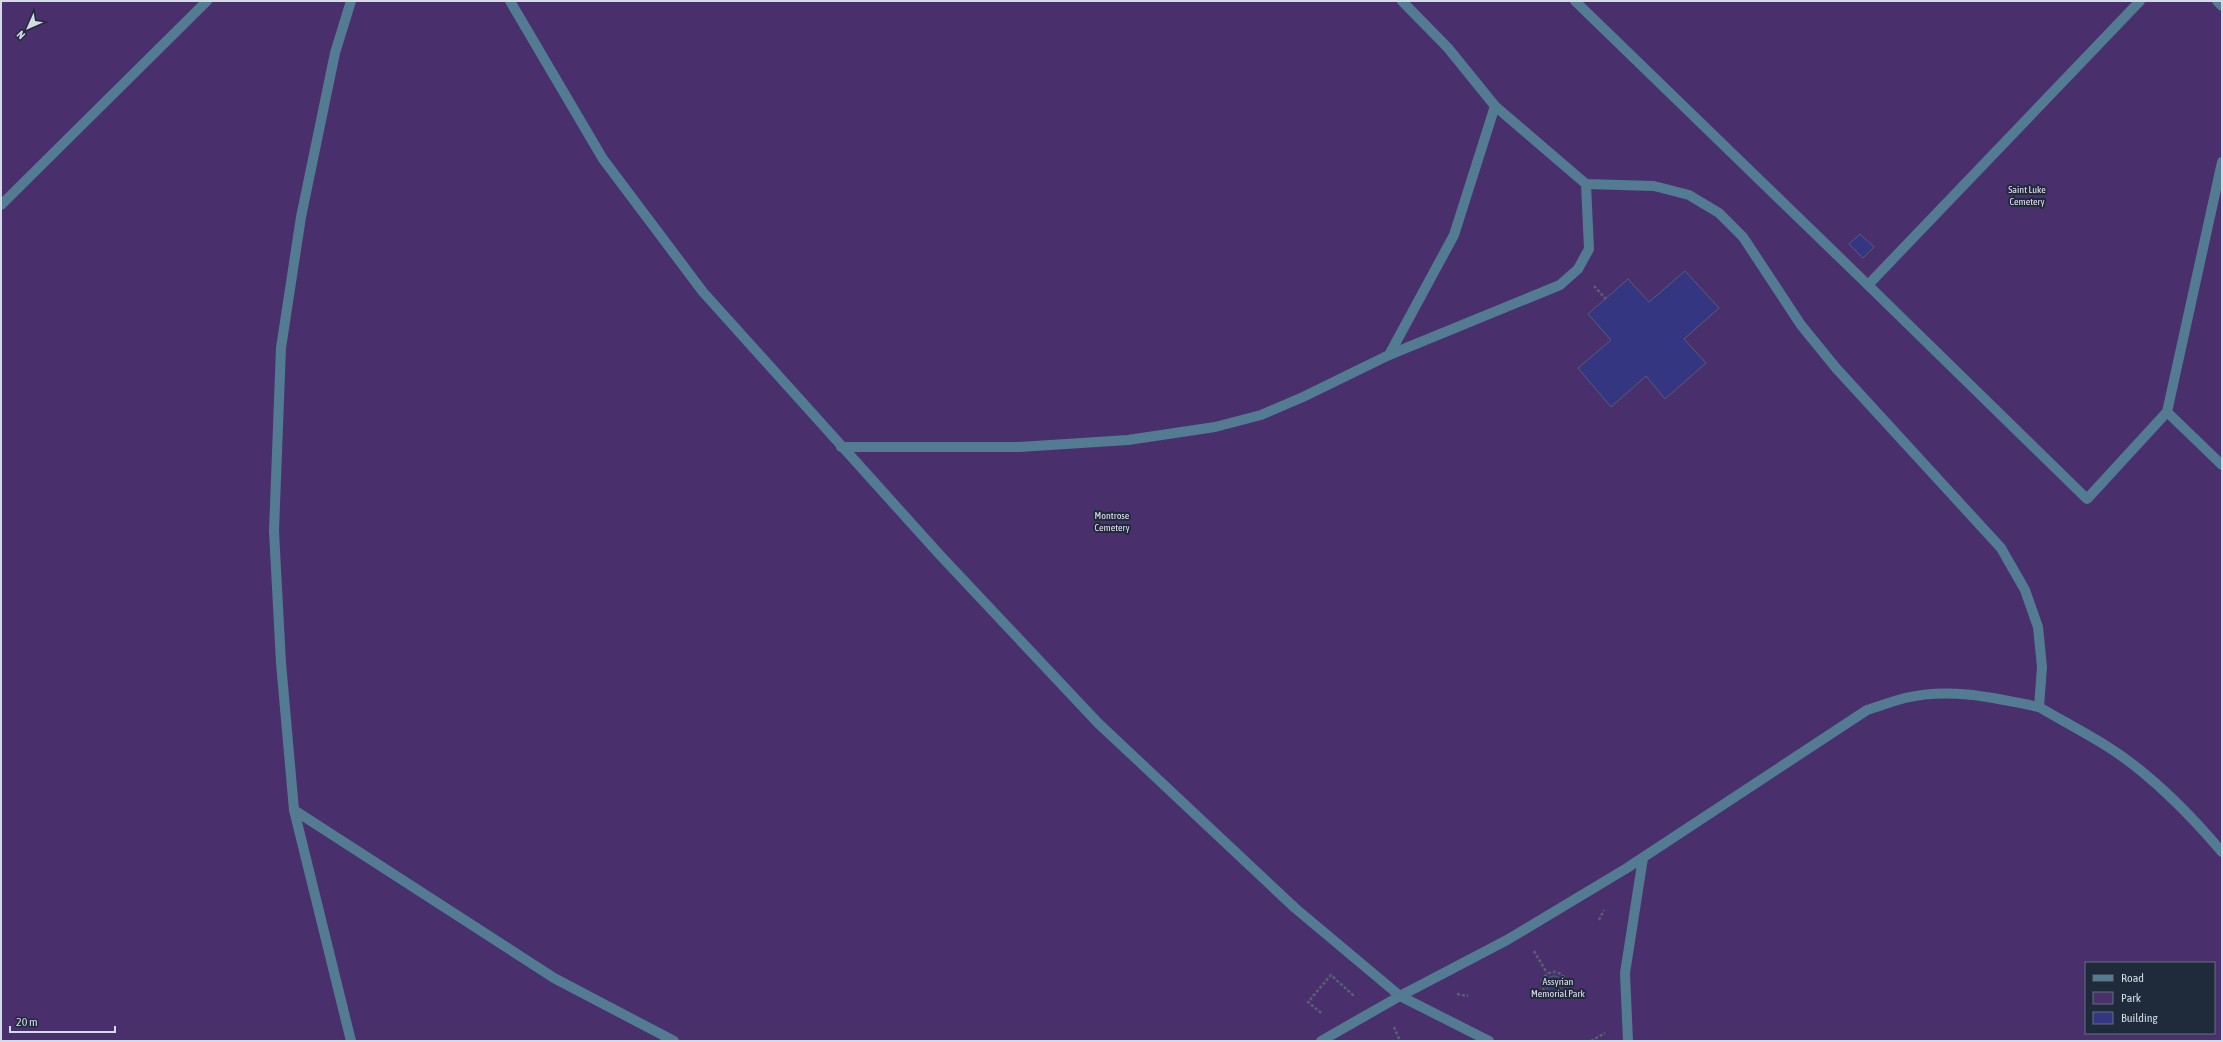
<svg xmlns="http://www.w3.org/2000/svg" width="2223" height="1042" font-family="'Asap Condensed',sans-serif">
	<style>
		.green { fill: #4a2f6d; fill-rule: evenodd }
		.building { fill: #353682; stroke: #595c71 }
		.lines { fill: none; stroke-linecap: round; stroke-linejoin: round }
		.path { stroke: #57626f; stroke-width: 2.5; stroke-dasharray: 3 2; stroke-linecap: butt }
		.minor { stroke: #537b91; stroke-width: 10 }
		.labels { text-anchor: middle; dominant-baseline: central; stroke-width: 4; stroke-linejoin: round; paint-order: stroke }
		.park-label { font-size: 10px; fill: #e6def4; stroke: #1f2b3a }
	</style>
	<rect width="100%" height="100%" fill="#1f2b3a"/>
	<!-- green -->
	<path class="green" d="M1,1h2221v1040h-2221zM2086,963h128v70h-128z"/>
	<!-- building -->
	<g class="building">
		<polygon points="1860,234 1874,247 1863,258 1849,244"/>
		<polygon points="1685,271 1719,308 1684,339 1706,363 1665,399 1646,376 1611,407 1578,368 1611,340 1588,314 1628,279 1649,302"/>
		<circle cx="1554" cy="984" r="8"/>
	</g>
	<g class="lines">
		<!-- path -->
		<g class="path">
			<polyline points="1594,286 1606,299"/>
			<polyline points="1599,920 1604,910"/>
			<polyline points="1534,951 1547,973"/>
			<circle cx="1554" cy="984" r="12"/>
			<polyline points="1457,994 1468,996"/>
			<polyline points="1321,1013 1308,1002 1331,975 1354,996"/>
			<polyline points="1394,1027 1400,1041"/>
			<polyline points="1591,1041 1605,1033"/>
		</g>
		<!-- minor -->
		<g class="minor">
			<polyline points="351,1 335,53 301,217 281,348 274,531 281,663 294,810 351,1041"/>
			<polyline points="510,1 603,159 703,292 939,554 1098,723 1295,908 1400,996 1489,1041"/>
			<polyline points="1575,1 1868,285"/>
			<polyline points="2140,1 1868,285 2087,499 2167,412"/>
			<polyline points="2217,1 2222,6"/>
			<polyline points="2222,162 2167,412 2222,465"/>
			<polyline points="1,205 207,1"/>
			<polyline points="1389,355 1454,235 1495,106"/>
			<polyline points="841,447 1019,447 1128,440 1215,427 1261,415 1303,397 1389,355 1560,285 1578,269 1589,249 1586,184"/>
			<path d="M2039,707c22,13 45,25 66,38 42,26 85,69 117,107"/>
			<polyline points="294,810 554,978 674,1041"/>
			<path d="M1321,1041l79,-45 107,-56 120,-72 240,-158c13,-4 26,-9 38,-12 45,-11 90,0 134,9l3,-40 -4,-40 -13,-37 -24,-42 -165,-180 -35,-43 -58,-88 -24,-24 -30,-18 -35,-9 -68,-2 -91,-78 -47,-58 -46,-47"/>
			<polyline points="1628,1041 1625,973 1643,858"/>
		</g>
	</g>
	<g class="labels">
		<!-- park labels -->
		<g class="park-label">
			<text x="2027" y="189">Saint Luke<tspan x="2027" dy="12">Cemetery</tspan></text>
			<text x="1112" y="515">Montrose<tspan x="1112" dy="12">Cemetery</tspan></text>
			<text x="1558" y="981">Assyrian<tspan x="1558" dy="12">Memorial Park</tspan></text>
		</g>
	</g>
	<!-- border -->
	<rect width="2223" height="1042" fill="none" stroke="#d3dbe5" stroke-width="4"/>
	<!-- legend -->
	<rect x="2085" y="962" width="130" height="72" fill="#1f2b3a" stroke="#67717e"/>
	<rect x="2093" y="975" width="20" height="6" fill="#537b91" stroke="#67717e"/>
	<text x="2121" y="982" font-size="12" fill="#d3dbe5">Road</text>
	<rect x="2093" y="992" width="20" height="12" fill="#4a2f6d" stroke="#67717e"/>
	<text x="2121" y="1002" font-size="12" fill="#d3dbe5">Park</text>
	<rect x="2093" y="1012" width="20" height="12" fill="#353682" stroke="#67717e"/>
	<text x="2121" y="1022" font-size="12" fill="#d3dbe5">Building</text>
	<!-- north arrow -->
	<g transform="translate(28 28) rotate(225)" stroke="#1f2b3a" stroke-width="3" paint-order="stroke">
	<path d="M0-3L7 15L0 10L-7 15Z" fill="#d3dbe5"/>
	<text y="-6" font-size="11" font-weight="bold" text-anchor="middle" fill="#d3dbe5">N</text>
	</g>
	<!-- scale -->
	<path d="M10 1026v6h105v-6" fill="none" stroke="#d3dbe5" stroke-width="2"/>
	<text x="16" y="1026" font-size="12" fill="#d3dbe5" stroke="#1f2b3a" stroke-width="3" paint-order="stroke">20 m</text>
</svg>
